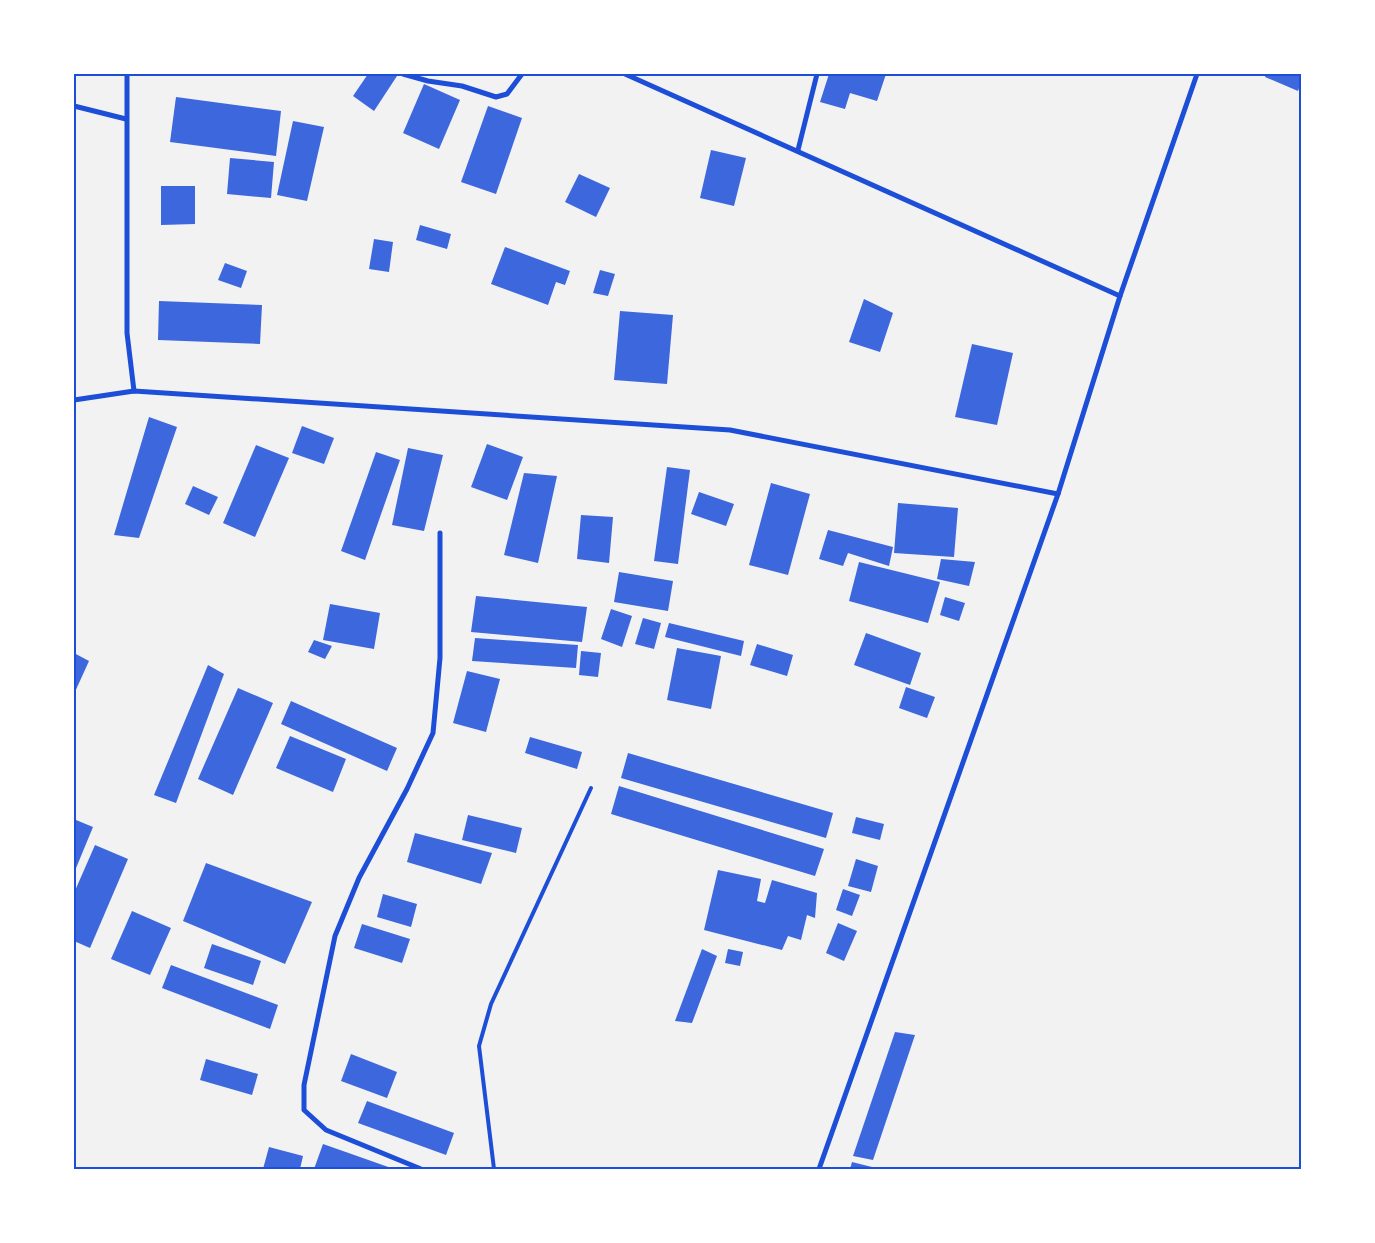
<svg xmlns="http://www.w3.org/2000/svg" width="1375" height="1243" font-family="'Open Sans',sans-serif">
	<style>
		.building { fill: #3d67dc }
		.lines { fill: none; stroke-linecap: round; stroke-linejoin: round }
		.service { stroke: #1d4ed8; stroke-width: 4 }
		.minor { stroke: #1d4ed8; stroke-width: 5 }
		.neatline { fill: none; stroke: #1d4ed8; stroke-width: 2 }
	</style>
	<rect width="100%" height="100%" fill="#f2f2f2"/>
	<!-- building -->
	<g class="building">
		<polygon points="368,74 393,74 397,76 374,111 353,96"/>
		<polygon points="829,74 886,74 877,101 850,93 845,109 820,102"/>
		<polygon points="1266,74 1301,74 1301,83 1298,91 1265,77"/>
		<polygon points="424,84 460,100 439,149 403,133"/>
		<polygon points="176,97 281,111 276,156 170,142"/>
		<polygon points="488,106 522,118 496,194 461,182"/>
		<polygon points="293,121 324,127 307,201 277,195"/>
		<polygon points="711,150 746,158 734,206 700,198"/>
		<polygon points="230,158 274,162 271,198 227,194"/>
		<polygon points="579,174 610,188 596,217 565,202"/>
		<polygon points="161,186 195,186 195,224 161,225"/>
		<polygon points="420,225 451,234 447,249 416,240"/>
		<polygon points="374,239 393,242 389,272 369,269"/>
		<polygon points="505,247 570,271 565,285 556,282 548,305 491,284"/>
		<polygon points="225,263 247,271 241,288 218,280"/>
		<polygon points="600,270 615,274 608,296 593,293"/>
		<polygon points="864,299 893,313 880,352 849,342"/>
		<polygon points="159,301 262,305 260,344 158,340"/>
		<polygon points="620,311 673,315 667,384 614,380"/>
		<polygon points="972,344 1013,353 997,425 955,417"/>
		<polygon points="149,417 177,427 139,538 114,535"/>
		<polygon points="302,426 334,438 324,464 292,453"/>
		<polygon points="487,444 523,457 507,500 471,487"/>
		<polygon points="256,445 289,458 255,537 223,523"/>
		<polygon points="408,448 443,455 424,531 392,525"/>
		<polygon points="376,452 400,460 365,560 341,551"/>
		<polygon points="667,467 690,470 678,564 654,561"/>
		<polygon points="524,473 557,476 538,563 504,555"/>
		<polygon points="771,483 810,494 788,575 749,565"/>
		<polygon points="193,486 218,497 209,515 185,504"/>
		<polygon points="699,492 734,504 726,526 691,514"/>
		<polygon points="898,503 958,508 954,557 894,553"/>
		<polygon points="581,515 613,517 609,563 577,559"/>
		<polygon points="828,530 893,547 889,566 848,553 843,566 819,559"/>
		<polygon points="941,559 975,562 969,586 937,579"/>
		<polygon points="859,562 940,582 928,623 849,601"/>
		<polygon points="619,572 673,581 668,611 614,602"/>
		<polygon points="476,596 587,607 582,642 471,632"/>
		<polygon points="945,597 965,603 959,621 940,615"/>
		<polygon points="330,604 380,613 374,649 323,640"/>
		<polygon points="611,609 632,616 622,647 601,639"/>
		<polygon points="643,618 661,623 654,649 635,644"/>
		<polygon points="669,623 744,641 741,656 665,637"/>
		<polygon points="866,633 921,653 910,685 854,665"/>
		<polygon points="475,638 578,645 576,668 472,661"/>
		<polygon points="314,640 332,646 325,659 308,652"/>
		<polygon points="757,644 793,655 787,676 750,665"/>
		<polygon points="677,648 721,656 711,709 667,700"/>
		<polygon points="581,651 601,653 598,677 579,675"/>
		<polygon points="74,653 89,661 74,694"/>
		<polygon points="208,665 224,674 176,803 154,795"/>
		<polygon points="467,671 500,679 486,732 453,723"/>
		<polygon points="906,687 935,697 927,718 899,708"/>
		<polygon points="238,688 273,703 233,795 198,779"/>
		<polygon points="291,701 397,748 387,771 281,724"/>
		<polygon points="290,736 346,759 333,792 276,768"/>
		<polygon points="530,737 582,752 577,769 525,753"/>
		<polygon points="628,753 833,813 826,838 621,778"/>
		<polygon points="619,786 824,849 815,876 611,814"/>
		<polygon points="468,815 522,828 516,853 462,840"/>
		<polygon points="856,817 884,824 880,840 852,833"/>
		<polygon points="76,820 93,827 74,873 74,826"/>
		<polygon points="415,833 492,853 481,884 407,862"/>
		<polygon points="95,845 128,859 90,948 74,941 74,893"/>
		<polygon points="856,859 878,866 871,892 848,886"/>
		<polygon points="206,863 312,902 285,964 183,921"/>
		<polygon points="718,870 761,879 757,901 765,903 772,880 817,893 815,918 807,915 801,940 788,936 782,950 704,930"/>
		<polygon points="843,889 860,895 852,916 836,910"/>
		<polygon points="383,894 417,904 411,927 377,917"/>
		<polygon points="132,911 171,928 150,975 111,959"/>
		<polygon points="838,923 857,931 844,961 826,953"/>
		<polygon points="362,924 410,939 402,963 354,948"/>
		<polygon points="212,944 261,961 253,985 204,968"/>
		<polygon points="702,949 717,956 692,1023 675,1021"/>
		<polygon points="728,949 743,952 740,966 725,963"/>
		<polygon points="171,965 278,1005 270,1029 162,988"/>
		<polygon points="895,1032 915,1035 873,1160 853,1156"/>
		<polygon points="351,1054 397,1072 387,1098 341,1081"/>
		<polygon points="206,1059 258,1074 252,1095 200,1080"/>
		<polygon points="367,1101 454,1133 446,1155 358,1123"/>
		<polygon points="323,1144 394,1169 314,1169"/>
		<polygon points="269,1147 303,1156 300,1169 263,1169"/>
		<polygon points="852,1162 872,1167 871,1169 850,1169"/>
	</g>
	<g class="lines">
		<!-- service -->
		<polyline class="service" points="494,1169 479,1046 491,1004 591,788"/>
		<!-- minor -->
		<g class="minor">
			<polyline points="127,74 127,333 134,391"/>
			<polyline points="403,74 428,81 462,86 496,97 507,94 522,74"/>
			<polyline points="625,74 1120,296"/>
			<polyline points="74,106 126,119"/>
			<polyline points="798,150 817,74"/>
			<polyline points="74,400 134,391 730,430 1058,494"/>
			<polyline points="421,1169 326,1130 304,1110 304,1085 335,936 359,878 407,789 433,733 440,658 440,533"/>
			<polyline points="819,1169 1058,494 1120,296 1197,74"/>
		</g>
	</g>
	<!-- border -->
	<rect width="1375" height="1243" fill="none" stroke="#ffffff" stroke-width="150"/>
	<rect x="75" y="75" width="1225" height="1093" class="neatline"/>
</svg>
